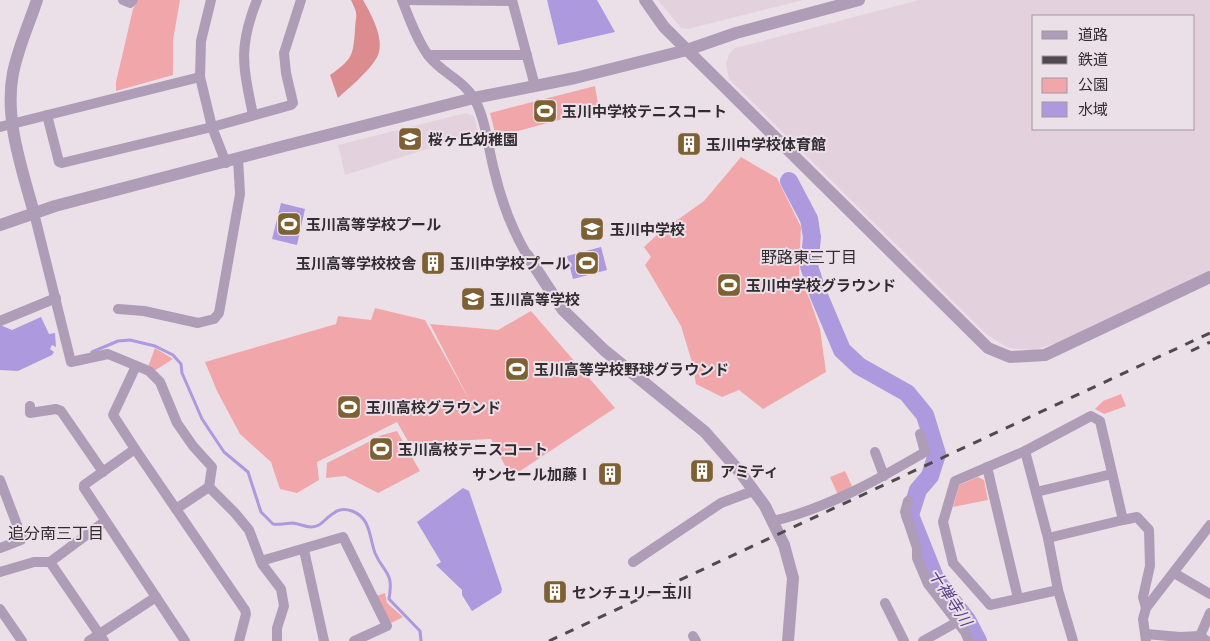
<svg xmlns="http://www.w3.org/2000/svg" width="1210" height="641" font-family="Lato,'Noto Sans JP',sans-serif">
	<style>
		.built { fill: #e4d1de; fill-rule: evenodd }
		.green { fill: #f1a7aa }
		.forest { fill: #dc8b8e }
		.water { fill: #ac99de }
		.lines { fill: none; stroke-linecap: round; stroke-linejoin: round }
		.stream { stroke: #ac99de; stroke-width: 3 }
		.river { stroke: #ac99de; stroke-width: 18 }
		.minor { stroke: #af9cb7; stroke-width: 10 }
		.tertiary { stroke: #af9cb7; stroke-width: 12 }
		.rail { stroke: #4f4a4e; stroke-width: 3; stroke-dasharray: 9 9; stroke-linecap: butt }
		.labels { text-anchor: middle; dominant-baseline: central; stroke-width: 4; stroke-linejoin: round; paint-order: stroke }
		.poi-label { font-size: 15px; font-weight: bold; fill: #302c2f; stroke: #ece0e8; text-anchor: start }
		.neighbourhood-label { font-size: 16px; fill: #302c2f; stroke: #ece0e8 }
		.water-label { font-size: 16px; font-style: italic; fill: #583d8e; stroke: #ece0e8 }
	</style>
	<rect width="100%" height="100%" fill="#ece0e8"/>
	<!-- built -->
	<g class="built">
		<polygon points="658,0 803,0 688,29 681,28"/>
		<path d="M919,0h291v271l-122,60 -28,11 -27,8 -25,-2 -22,-14 -257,-255 -3,-15 3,-10 6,-6zM1034,16h160v113h-160z"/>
		<polygon points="466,113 474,116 478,133 345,175 338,145"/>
	</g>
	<!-- green -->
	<g class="green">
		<polygon points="138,0 180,0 173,40 173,75 116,91 116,82 133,9"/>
		<polygon points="595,86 599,109 496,137 490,113"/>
		<polygon points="741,157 777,178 801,227 799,277 810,300 820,329 826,372 763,409 739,390 722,397 696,384 692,362 681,326 645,265 651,257 644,247 659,233 704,201"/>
		<polygon points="375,308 425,320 471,403 430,324 498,330 531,311 615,408 511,477 491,439 409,443 397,422 317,462 319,480 297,493 280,489 271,462 240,434 217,391 205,362 336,324 338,316 371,320"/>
		<polygon points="155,348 173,359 154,371 148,367"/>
		<polygon points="1121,394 1126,406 1104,414 1095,409 1103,401"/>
		<polygon points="397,431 420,471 378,493 345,476 326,478 327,463 382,435"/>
		<polygon points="845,471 852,486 838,495 830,477"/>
		<polygon points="978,477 984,480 988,500 953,507 959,485"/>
		<polygon points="385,593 387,603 403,617 391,623 376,596"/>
	</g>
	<!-- forest -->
	<path class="forest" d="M351,0h12c8,14 22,39 15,55 -6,14 -29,33 -40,43l-8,-23c23,-16 23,-20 25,-45 1,-17 4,-13 -4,-30z"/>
	<!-- water -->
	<g class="water">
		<polygon points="547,0 597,0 615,32 558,45"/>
		<polygon points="281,203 305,209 297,245 272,239"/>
		<polygon points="601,247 607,270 573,279 567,256"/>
		<polygon points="41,317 49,334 55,333 56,347 52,345 50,349 54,352 52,355 18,371 0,370 0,325 12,330"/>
		<polygon points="463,488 469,491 502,589 501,593 472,611 462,595 462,590 436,565 441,562 417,522"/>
	</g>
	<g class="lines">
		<!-- stream -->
		<path class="stream" d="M92,352l26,-11 12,-1 25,6 18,9 8,9 1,9 20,46 22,33 24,20 13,40 12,12c7,1 13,-1 20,-1 9,1 17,7 26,2 5,-3 9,-9 15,-12 5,-4 12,-4 18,-2 19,7 17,26 23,42 9,21 19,18 14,46l31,32 1,10"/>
		<!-- river -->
		<polyline class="river" points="789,181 809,219 812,237 809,266 817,291 842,350 859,366 907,393 925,415 937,454 930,476 918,490 910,515 936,580 967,620 978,641"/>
		<!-- minor -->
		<g class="minor">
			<polyline points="123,0 130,3 133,0"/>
			<path d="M402,0c7,18 15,40 26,55 13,18 36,25 47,45 11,21 13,47 19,70 7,30 17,58 33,85"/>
			<polyline points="403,0 512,1"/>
			<polyline points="512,0 535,86"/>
			<polyline points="428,55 527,55"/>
			<polyline points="200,77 212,127 226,163"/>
			<polyline points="47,115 59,162 62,163 212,127 291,105 293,103 286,73 284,53 301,0"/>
			<path d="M253,115c-10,-49 -15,-67 4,-115"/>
			<polyline points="0,127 200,77 201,41 211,0"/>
			<polyline points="34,213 71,362 108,354 149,371 160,382 177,423 193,446 212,467 209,487 176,509"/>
			<polyline points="118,309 144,311 198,323 214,319 219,313 240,194 238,158"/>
			<polyline points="0,321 56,298"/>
			<polyline points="30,406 30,413 56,409 61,411 103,472"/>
			<polyline points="135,449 113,415 136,366"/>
			<polyline points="1025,451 1048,538 1058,590 1073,641"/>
			<polyline points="875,452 884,476"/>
			<polyline points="987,467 1018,598"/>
			<polyline points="0,480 22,538 21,540 0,548"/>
			<polyline points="209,487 235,513 249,530 262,564 281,589 284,606 277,628 277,641"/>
			<polyline points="1036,492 1112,474"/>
			<polyline points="908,501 905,512 917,548 917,558 928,584 965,632 969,641"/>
			<path d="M773,521c53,-12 106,-42 152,-69l-5,-18"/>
			<polyline points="1048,538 1123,520"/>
			<polyline points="304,550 324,641"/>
			<polyline points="261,561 343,537 387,626 354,641"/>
			<polyline points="50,562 104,641"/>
			<polyline points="633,562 721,503 753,491"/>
			<polyline points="0,572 34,562 50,562 104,522"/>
			<polyline points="1174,573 1210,594"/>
			<polyline points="1058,590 990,605 953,563 943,522 955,481 1025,451 1091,416 1100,421 1123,520 1137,517 1149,530 1150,566 1143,597 1146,608"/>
			<polyline points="885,603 904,641"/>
			<polyline points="0,609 22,641"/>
			<polyline points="1146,634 1180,637 1200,636 1207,641"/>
			<polyline points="693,636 696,641"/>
			<polyline points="1200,636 1210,613"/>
			<polyline points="89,641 156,597"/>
			<polyline points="185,641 84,488 84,485 135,449 245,610 246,614 239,641"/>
			<polyline points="923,641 957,622"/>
			<polyline points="1146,641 1143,619 1146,608 1210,525"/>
		</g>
		<!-- tertiary -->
		<g class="tertiary">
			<polyline points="645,0 664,27 988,348 1010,357 1045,355 1210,277"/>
			<path d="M34,213c-12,-44 -30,-94 -21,-140 5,-25 16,-49 24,-73"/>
			<polyline points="0,225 55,206 288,145 474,98 575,78 687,50 736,33 859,0"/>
			<polyline points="527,255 563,310 604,350 705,432 740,472 765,506 784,545 793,578 788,641"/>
		</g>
		<!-- rail -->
		<g class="rail">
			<polyline points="1191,351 1210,342"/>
			<polyline points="549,641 1210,333"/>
		</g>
	</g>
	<!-- icons -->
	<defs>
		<symbol id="stadium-square" viewBox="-11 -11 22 22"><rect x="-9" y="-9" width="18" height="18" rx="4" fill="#7d6133" stroke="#ece0e8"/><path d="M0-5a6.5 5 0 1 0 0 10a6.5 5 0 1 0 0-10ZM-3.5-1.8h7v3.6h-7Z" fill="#fff"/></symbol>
		<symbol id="school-square" viewBox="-11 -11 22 22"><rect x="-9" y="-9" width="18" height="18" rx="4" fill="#7d6133" stroke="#ece0e8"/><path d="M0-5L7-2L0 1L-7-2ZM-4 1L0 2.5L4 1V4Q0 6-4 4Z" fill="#fff"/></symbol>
		<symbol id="building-square" viewBox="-11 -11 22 22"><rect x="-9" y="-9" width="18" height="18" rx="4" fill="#7d6133" stroke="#ece0e8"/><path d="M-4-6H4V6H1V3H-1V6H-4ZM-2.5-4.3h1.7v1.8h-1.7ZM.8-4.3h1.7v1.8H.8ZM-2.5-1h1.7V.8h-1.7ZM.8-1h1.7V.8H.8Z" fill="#fff"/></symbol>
	</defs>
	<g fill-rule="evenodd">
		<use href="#stadium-square" x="531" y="97" width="28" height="28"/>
		<use href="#school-square" x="396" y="125" width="28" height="28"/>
		<use href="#building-square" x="675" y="130" width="28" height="28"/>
		<use href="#stadium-square" x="275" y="210" width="28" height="28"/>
		<use href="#school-square" x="578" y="215" width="28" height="28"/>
		<use href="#building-square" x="419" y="249" width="28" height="28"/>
		<use href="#stadium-square" x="573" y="249" width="28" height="28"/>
		<use href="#stadium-square" x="715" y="271" width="28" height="28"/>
		<use href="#school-square" x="459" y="285" width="28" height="28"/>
		<use href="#stadium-square" x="503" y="355" width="28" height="28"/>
		<use href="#stadium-square" x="335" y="393" width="28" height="28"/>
		<use href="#stadium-square" x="367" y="435" width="28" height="28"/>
		<use href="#building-square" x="688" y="457" width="28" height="28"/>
		<use href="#building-square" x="596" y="460" width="28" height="28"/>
		<use href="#building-square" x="541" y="578" width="28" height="28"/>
	</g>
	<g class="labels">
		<!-- poi labels -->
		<g class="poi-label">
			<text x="562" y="111">玉川中学校テニスコート</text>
			<text x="428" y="139">桜ヶ丘幼稚園</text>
			<text x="706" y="144">玉川中学校体育館</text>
			<text x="306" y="224">玉川高等学校プール</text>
			<text x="610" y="229">玉川中学校</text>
			<text x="416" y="263" text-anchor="end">玉川高等学校校舎</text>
			<text x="570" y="263" text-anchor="end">玉川中学校プール</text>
			<text x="746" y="285">玉川中学校グラウンド</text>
			<text x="490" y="299">玉川高等学校</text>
			<text x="534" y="369">玉川高等学校野球グラウンド</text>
			<text x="366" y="407">玉川高校グラウンド</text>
			<text x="398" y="449">玉川高校テニスコート</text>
			<text x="720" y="471">アミティ</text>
			<text x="592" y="474" text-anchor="end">サンセール加藤Ⅰ</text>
			<text x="572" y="592">センチュリー玉川</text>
		</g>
		<!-- neighbourhood labels -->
		<g class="neighbourhood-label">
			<text x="809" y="256">野路東三丁目</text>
			<text x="56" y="532">追分南三丁目</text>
		</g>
		<!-- water labels -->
		<g class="water-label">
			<text transform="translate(951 597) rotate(57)">十禅寺川</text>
		</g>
	</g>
	<!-- legend -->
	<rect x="1032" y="15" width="162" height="115" fill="#ece0e8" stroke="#a1989e"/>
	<rect x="1042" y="31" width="25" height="8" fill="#af9cb7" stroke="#a1989e"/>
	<text x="1078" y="40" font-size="15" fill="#302c2f">道路</text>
	<rect x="1042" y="56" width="25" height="8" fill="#4f4a4e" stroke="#a1989e"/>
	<text x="1078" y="65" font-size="15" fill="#302c2f">鉄道</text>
	<rect x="1042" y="78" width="25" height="15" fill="#f1a7aa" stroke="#a1989e"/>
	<text x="1078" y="90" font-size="15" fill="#302c2f">公園</text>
	<rect x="1042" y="102" width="25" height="15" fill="#ac99de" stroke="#a1989e"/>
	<text x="1078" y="115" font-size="15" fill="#302c2f">水域</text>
</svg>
